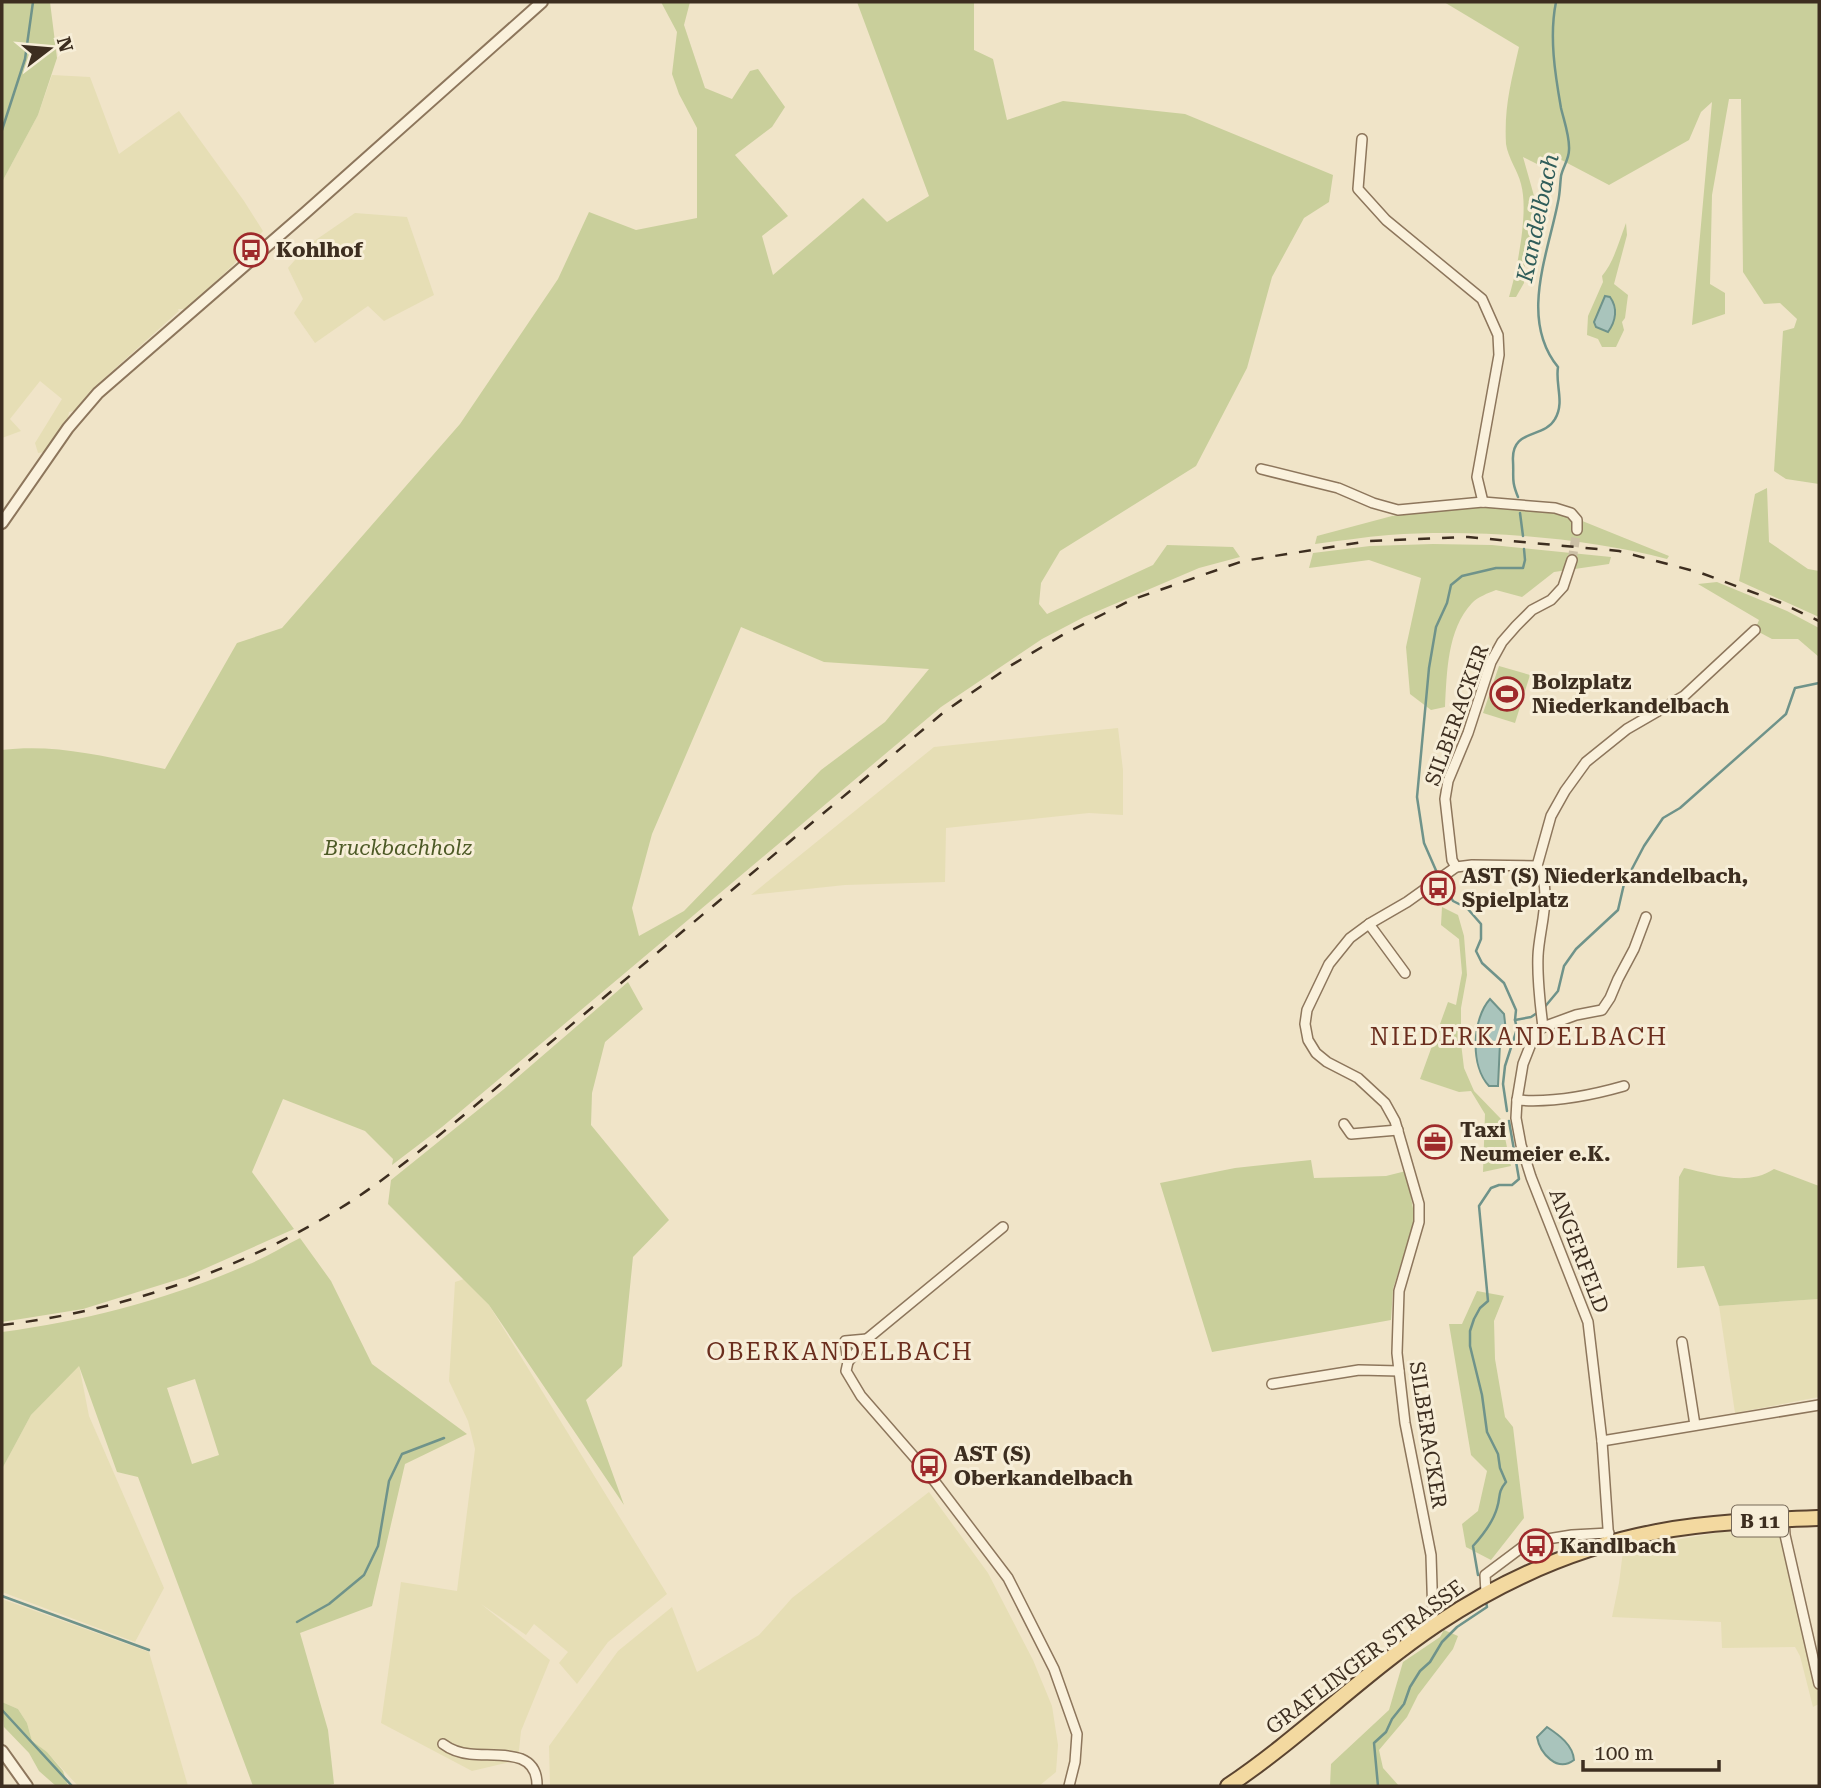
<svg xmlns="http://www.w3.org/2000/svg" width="1821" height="1788" font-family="'Roboto Serif',serif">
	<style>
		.farmland { fill: #e6deb5 }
		.green { fill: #c9cf9b; fill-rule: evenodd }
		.water { fill: #a9c4bc; stroke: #6f938a; stroke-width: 2 }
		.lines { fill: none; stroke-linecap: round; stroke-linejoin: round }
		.stream { stroke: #6f938a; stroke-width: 2.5 }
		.minor-tunnel { stroke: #ccc0a6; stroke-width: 9; stroke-dasharray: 9 4.5; stroke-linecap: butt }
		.minor-casing { stroke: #8d765c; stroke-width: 12 }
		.tertiary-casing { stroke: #8d765c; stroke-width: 14 }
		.primary-casing { stroke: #5b4430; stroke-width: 18 }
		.minor { stroke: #faf1dc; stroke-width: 9 }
		.tertiary { stroke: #faf1dc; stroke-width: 10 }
		.primary { stroke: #f3d9a0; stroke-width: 14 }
		.rail { stroke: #3d2e20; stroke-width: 2.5; stroke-dasharray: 12 12; stroke-linecap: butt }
		.labels { text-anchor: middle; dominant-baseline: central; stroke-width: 6; stroke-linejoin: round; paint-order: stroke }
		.shield { fill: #f7eed8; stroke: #756857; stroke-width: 2 }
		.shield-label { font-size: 19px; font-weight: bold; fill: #3d2e20 }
		.poi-label { font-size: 21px; font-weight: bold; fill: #3d2e20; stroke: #f7eed8; text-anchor: start }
		.street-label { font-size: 21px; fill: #3d2e20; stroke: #f7eed8 }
		.park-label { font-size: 21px; font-style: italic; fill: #4d5a26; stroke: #f7eed8 }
		.water-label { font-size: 23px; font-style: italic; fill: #2f5d5a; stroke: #f7eed8 }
		.quarter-label { font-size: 24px; letter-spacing: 2px; fill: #6b2e1e; stroke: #f7eed8 }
	</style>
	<rect width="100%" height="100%" fill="#f0e4c8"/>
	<!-- farmland -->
	<g class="farmland">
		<polygon points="52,75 90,77 119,154 179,111 244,201 263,231 233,265 187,309 178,309 179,311 91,390 74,411 69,412 68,418 45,452 38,453 35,443 62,399 40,381 10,419 21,431 2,438 2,182 38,115"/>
		<polygon points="355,213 407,217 434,295 384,321 368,306 315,343 294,313 303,299 288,268 307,246"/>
		<polygon points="1118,728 1123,770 1123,815 1089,813 946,828 945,882 845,885 751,895 934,747"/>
		<polygon points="464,1279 489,1305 667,1594 608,1642 577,1684 559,1663 568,1652 534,1624 526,1635 481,1604 550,1660 521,1731 518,1760 472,1771 381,1723 401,1582 457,1591 475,1449 468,1421 449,1381 455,1282"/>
		<polygon points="1819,1299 1819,1397 1735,1413 1719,1306"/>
		<polygon points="79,1365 89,1416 164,1588 135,1642 2,1592 2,1469 31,1415"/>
		<polygon points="929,1492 988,1573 1033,1660 1052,1706 1058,1745 1056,1772 1039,1786 550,1786 549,1746 618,1651 672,1607 697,1672 759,1635 792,1598"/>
		<polygon points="1776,1527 1779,1529 1803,1621 1819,1697 1819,1704 1813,1707 1800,1656 1795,1647 1722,1648 1721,1622 1612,1617 1619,1583 1623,1551 1628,1548 1722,1532"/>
		<polygon points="2,1599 149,1652 188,1786 78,1786 47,1752 32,1741 27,1723 18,1709 2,1702"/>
	</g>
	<!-- green -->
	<g class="green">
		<polygon points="2,2 50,2 57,58 38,115 2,182"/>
		<path d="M661,2h29l-6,23 21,63 27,11 18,-28 8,-2 27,38 -13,20 -37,28 53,61 -26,20 11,39 90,-77 24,24 42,-26 -72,-194h117v48l19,9 14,61 56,-19 122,13 148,61 -4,27 -25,16 -32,59 -25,91 -51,98 -136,85 -19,32 -2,21 8,10 106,-49 14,-20 66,2 7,10 -41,11 -115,49 -42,22 -101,68 -499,420 -50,38 1,-6 -28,-28 -82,-32 -31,73 42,57 -108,48 -103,32 -81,13v-572c55,-7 109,8 163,19l72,-126 45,-15 178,-204 98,-145 31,-67 47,18 61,-12v-90l-18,-34 -7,-20 5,-42zM741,627l83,35 105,7 -44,53 -64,48 -137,141 -45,25 -7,-28 20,-74z"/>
		<path d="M1444,2h375v482l-33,-5 -12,-8 9,-140 11,-3 3,-9 -17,-16 -16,1 -21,-32 -2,-173h-12l-17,96 -2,89 15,9v21l-33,11 20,-223 -11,10 -12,28 -80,45 -57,-30 -13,10 -16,-8 15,53 -3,18 -10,31 -1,24 -8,14h-7c8,-27 20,-85 12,-113 -3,-13 -13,-26 -15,-40 -2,-37 5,-62 13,-97z"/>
		<path d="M1626,223l1,12 -13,49 14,11 -3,23 -3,4 2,8 -8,17h-14l-4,-8 -11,-4 1,-19 15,-34 -1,-6c12,-14 17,-35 24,-53z"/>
		<polygon points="1767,488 1769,542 1808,569 1819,571 1819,617 1739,581 1755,494"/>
		<path d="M1504,506l61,8 104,42 -2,3c-85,-22 -190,-30 -278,-24 -25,2 -50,6 -74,9l2,-8 75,-20 46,-6z"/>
		<path d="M1433,544l59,1 119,12 -2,7 -55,8 -32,25 -26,-7c-8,3 -18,7 -24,13 -25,27 -25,69 -27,104l-14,3 -21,-16 -4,-47 15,-69 -52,-18 -60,8 4,-15 57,-7z"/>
		<polygon points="1717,582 1787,611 1819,628 1819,657 1798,639 1772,639 1755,630 1759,620 1698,584"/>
		<polygon points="1499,666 1530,675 1515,723 1483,713"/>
		<polygon points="1442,907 1458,915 1464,936 1467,975 1461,1008 1461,1043 1464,1068 1474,1091 1501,1119 1511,1166 1483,1172 1485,1114 1471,1091 1459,1092 1420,1079 1448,1002 1456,1005 1462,973 1459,939 1441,925"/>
		<polygon points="628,982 643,1009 605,1042 592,1093 591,1125 669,1220 633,1257 622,1366 586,1400 624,1505 489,1305 388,1204 391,1180 504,1089"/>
		<polygon points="1311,1160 1314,1178 1386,1176 1406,1171 1415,1219 1393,1289 1391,1320 1212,1352 1160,1183 1235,1168"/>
		<path d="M1684,1168c28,6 63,19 90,1l45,17v113l-100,7 -15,-40 -27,2 2,-91z"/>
		<path d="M300,1238l31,43 41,83 95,70 -62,30 -33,142 -72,27 28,97 6,54 -10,2h-71l-115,-309 -21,-5 -38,-106 -48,49 -29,54v-137c84,-11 167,-33 245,-67 18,-7 35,-18 53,-27zM195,1379l24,76 -27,9 -25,-76z"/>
		<polygon points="1477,1291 1504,1296 1494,1321 1495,1359 1505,1417 1513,1427 1524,1518 1491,1560 1466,1547 1462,1524 1478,1511 1487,1471 1471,1455 1449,1324 1462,1324"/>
		<polygon points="1444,1630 1458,1636 1453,1649 1418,1695 1407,1717 1379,1750 1383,1768 1399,1786 1330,1786 1331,1764 1389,1710 1403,1662 1440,1637"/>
		<polygon points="2,1702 18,1709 27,1723 32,1741 47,1752 63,1771 68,1786 56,1786 39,1771 29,1753 4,1727"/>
	</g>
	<!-- water -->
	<g class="water">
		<path d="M1605,296l5,1c8,11 6,24 -2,35l-12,-5 -2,-5z"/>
		<path d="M1490,999l14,15 2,17 -6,12 -2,43h-9c-19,-20 -17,-67 1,-87z"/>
		<path d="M1547,1727c12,8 26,18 27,33 -17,13 -34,-7 -37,-23z"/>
	</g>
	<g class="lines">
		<!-- stream -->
		<g class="stream">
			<polyline points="2,130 25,59 33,2"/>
			<path d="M1518,497c-7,-17 -4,-19 -5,-36 -2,-33 31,-22 42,-42 10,-17 0,-34 3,-52 -39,-48 -10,-113 0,-165 2,-8 2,-18 3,-26 2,-9 8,-17 8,-26 1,-13 -5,-29 -8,-42 -6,-34 -12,-72 -5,-106"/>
			<polyline points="1520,513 1523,536"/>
			<polyline points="1438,875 1424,843 1417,797 1429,668 1436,627 1447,603 1451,585 1462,576 1496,568 1523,568 1525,560 1524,549"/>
			<polyline points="1444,885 1453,901 1467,908 1481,924 1481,939 1476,951 1482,963 1504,983 1516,1010 1515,1020 1517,1029 1505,1066 1503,1084 1507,1111"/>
			<polyline points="1543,1009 1558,991 1564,966 1576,949 1618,910 1624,884 1644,846 1663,818 1680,808 1786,714 1795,688 1819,683"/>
			<polyline points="1515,1020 1531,1017 1537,1013"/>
			<path d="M1478,1575l-5,-29c10,-11 20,-24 24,-38 4,-12 0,-15 9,-26l-6,-14 -2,-14 -11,-22 -5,-37 -12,-49v-15l4,-12 6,-11 8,-7 -9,-95 12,-18 8,-3h13l7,-6 -10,-58"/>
			<polyline points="2,1596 149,1650"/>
			<polyline points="297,1622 329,1604 364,1575 378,1546 389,1481 402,1454 444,1438"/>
			<polyline points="2,1710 72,1786"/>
			<polyline points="1378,1786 1374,1743 1386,1732 1392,1719 1404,1704 1410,1687 1420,1671 1430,1662 1442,1642 1457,1627 1487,1607 1486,1602"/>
		</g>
		<!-- minor-tunnel -->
		<polyline class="minor-tunnel" points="1572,560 1577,530"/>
		<defs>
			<g id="minor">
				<polyline points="1362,139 1358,189 1386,220 1482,299 1498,335 1499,355 1477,477 1483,502"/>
				<polyline points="1261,469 1338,488 1373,503 1398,510 1483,502 1555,508 1571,513 1577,520 1577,530"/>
				<polyline points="1456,867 1452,860 1445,799 1448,781 1468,733 1491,662 1502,642 1516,626 1532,610 1551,600 1563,587 1572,560"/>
				<polyline points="1369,924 1405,973"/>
				<polyline points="1543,1027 1576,1015 1602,1010 1610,998 1618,979 1634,949 1646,917"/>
				<path d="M1517,1100c36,3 72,-4 107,-14"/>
				<polyline points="1344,1124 1351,1134 1398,1130"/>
				<polyline points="1003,1227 867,1339 848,1362 846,1371 861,1396 929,1474 1008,1578 1054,1669 1077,1734 1075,1762 1069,1786"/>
				<polyline points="1682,1342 1695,1425"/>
				<polyline points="848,1362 845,1341 867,1339"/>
				<polyline points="1272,1384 1359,1370 1399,1371"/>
				<polyline points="1602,1441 1819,1405"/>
				<polyline points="1784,1519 1785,1535 1819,1684"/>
				<path d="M1609,1543l-7,-102 -14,-119 -57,-145 -10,-32 -5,-27 1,-18 6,-36 11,-28 9,-9c-3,-24 -6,-47 -5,-71 1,-28 16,-66 -1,-90l14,-50 14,-25 21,-29 41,-33 57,-33 71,-66"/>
				<polyline points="1486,1593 1485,1575 1529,1542 1572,1535 1609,1533"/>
				<polyline points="1436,1625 1433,1618 1431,1555 1405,1423 1397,1353 1399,1291 1419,1222 1419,1204 1395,1121 1385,1103 1358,1078 1327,1062 1316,1053 1308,1040 1305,1024 1307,1010 1329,964 1350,938 1369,924 1407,902 1456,867 1472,865 1537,866"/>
				<path d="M443,1744c8,6 17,9 27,10 24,3 68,-7 67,32"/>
			</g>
			<g id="tertiary">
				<polyline points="2,523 68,428 98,393 305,213 542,2"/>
				<polyline points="2,1751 27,1786"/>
			</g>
			<path id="primary" d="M1228,1786c73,-49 136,-113 209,-162 66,-44 141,-77 219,-92 53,-10 109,-12 163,-14"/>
		</defs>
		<!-- minor casing -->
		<use href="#minor" class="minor-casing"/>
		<!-- tertiary casing -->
		<use href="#tertiary" class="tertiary-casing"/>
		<!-- primary casing -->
		<use href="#primary" class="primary-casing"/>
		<!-- minor -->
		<use href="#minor" class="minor"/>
		<!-- tertiary -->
		<use href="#tertiary" class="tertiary"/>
		<!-- primary -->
		<use href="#primary" class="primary"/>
		<!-- rail -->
		<path class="rail" d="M2,1325c121,-14 245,-57 348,-123 40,-26 77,-57 114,-87l480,-403 66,-46 54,-32 67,-34 112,-39 126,-20 99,-4 151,14 82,22 78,29 40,19"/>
	</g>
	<!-- icons -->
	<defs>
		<symbol id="bus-ring" viewBox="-11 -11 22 22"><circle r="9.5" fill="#f7eed8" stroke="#9e2a2b" stroke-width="1.5"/><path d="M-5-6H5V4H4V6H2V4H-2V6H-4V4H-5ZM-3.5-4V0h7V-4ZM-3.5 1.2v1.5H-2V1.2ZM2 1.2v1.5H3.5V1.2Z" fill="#9e2a2b"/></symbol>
		<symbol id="stadium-ring" viewBox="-11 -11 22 22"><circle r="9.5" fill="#f7eed8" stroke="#9e2a2b" stroke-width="1.5"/><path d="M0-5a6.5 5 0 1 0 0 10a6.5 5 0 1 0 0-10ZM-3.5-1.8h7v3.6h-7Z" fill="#9e2a2b"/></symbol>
		<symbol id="office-ring" viewBox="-11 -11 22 22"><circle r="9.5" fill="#f7eed8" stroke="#9e2a2b" stroke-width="1.5"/><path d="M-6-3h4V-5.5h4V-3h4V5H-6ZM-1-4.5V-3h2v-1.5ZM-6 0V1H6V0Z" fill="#9e2a2b"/></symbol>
	</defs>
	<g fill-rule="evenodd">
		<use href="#bus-ring" x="232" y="231" width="38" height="38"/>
		<use href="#stadium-ring" x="1488" y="675" width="38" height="38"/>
		<use href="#bus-ring" x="1419" y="869" width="38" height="38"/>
		<use href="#office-ring" x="1416" y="1123" width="38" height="38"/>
		<use href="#bus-ring" x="910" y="1447" width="38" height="38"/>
		<use href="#bus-ring" x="1517" y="1527" width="38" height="38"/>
	</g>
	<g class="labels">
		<!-- shield labels -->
		<rect class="shield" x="1732" y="1505.5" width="56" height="31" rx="5"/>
		<g class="shield-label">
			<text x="1760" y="1521">B 11</text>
		</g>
		<!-- poi labels -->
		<g class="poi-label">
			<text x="276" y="250">Kohlhof</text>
			<text x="1532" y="682">Bolzplatz<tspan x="1532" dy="24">Niederkandelbach</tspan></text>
			<text x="1462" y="876">AST (S) Niederkandelbach,<tspan x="1462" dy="24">Spielplatz</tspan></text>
			<text x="1460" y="1130">Taxi<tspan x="1460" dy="24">Neumeier e.K.</tspan></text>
			<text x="954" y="1454">AST (S)<tspan x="954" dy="24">Oberkandelbach</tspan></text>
			<text x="1560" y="1546">Kandlbach</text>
		</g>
		<!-- street labels -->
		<g class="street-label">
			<text transform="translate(1457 715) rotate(-70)">SILBERACKER</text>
			<text transform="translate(1579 1251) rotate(69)">ANGERFELD</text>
			<text transform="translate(1428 1435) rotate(81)">SILBERACKER</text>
			<text transform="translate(1365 1657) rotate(-37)">GRAFLINGER STRASSE</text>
		</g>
		<!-- park labels -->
		<g class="park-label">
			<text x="398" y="848">Bruckbachholz</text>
		</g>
		<!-- water labels -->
		<g class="water-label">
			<text transform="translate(1538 218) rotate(-78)">Kandelbach</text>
		</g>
		<!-- quarter labels -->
		<g class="quarter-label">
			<text x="1519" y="1037">NIEDERKANDELBACH</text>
			<text x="840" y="1352">OBERKANDELBACH</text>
		</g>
	</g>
	<!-- border -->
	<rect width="1821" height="1788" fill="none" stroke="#3d2e20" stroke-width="7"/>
	<!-- north arrow -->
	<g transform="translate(49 49) rotate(74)" stroke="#f7eed8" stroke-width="5" paint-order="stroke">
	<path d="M0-5L12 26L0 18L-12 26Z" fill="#3d2e20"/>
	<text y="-10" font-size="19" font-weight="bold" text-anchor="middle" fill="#3d2e20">N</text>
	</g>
	<!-- scale -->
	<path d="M1583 1760v10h136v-10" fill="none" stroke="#3d2e20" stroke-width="3.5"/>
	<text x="1594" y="1760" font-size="21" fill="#3d2e20" stroke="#f7eed8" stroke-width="5" paint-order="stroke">100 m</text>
</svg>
